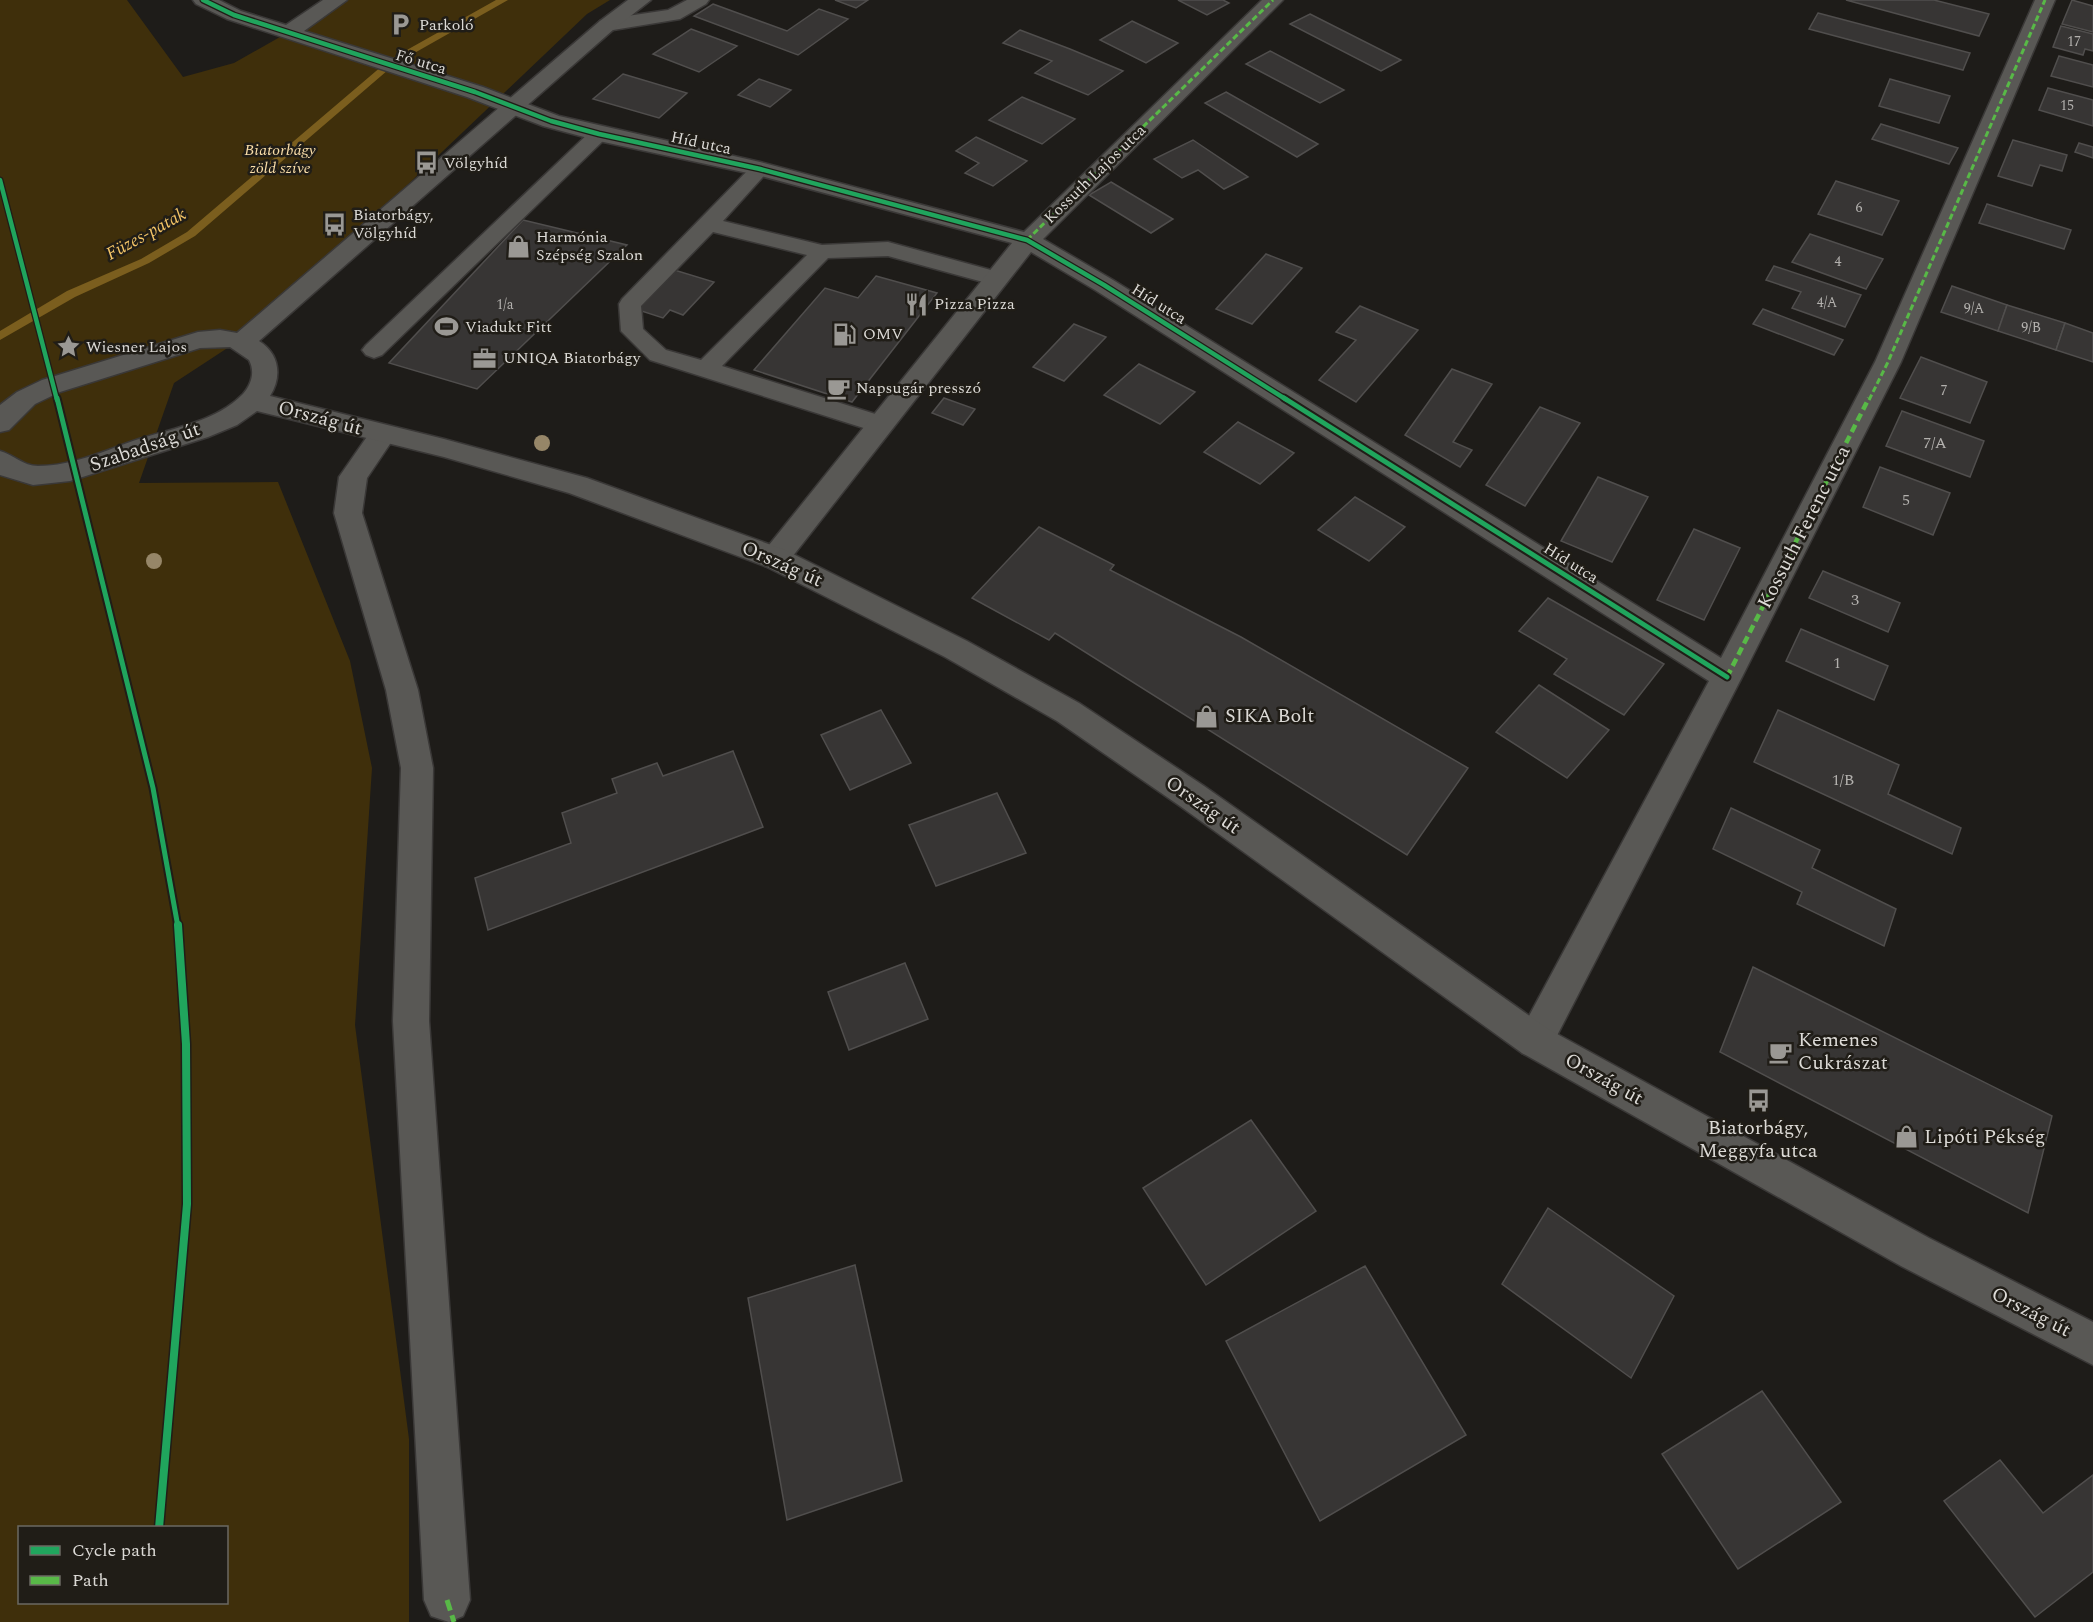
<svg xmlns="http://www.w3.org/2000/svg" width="2093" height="1622" font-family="Spectral,serif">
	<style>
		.green { fill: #3f2f0b; fill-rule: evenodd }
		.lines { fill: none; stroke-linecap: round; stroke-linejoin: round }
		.stream { fill: #7b5e1e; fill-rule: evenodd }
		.building { fill: #373534; stroke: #504e4d; stroke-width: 1.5 }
		.lane-casing { stroke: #3a3837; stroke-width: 3 }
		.street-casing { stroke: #3a3837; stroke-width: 3 }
		.secondary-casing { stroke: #3a3837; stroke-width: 3 }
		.lane { fill: #595855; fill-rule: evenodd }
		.street { fill: #595855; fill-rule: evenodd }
		.secondary { fill: #595855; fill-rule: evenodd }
		.quiet-far2 { stroke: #58b947; stroke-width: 3; stroke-dasharray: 6 3; stroke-linecap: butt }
		.quiet-far1 { stroke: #58b947; stroke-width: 4.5; stroke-dasharray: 8 4.5; stroke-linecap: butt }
		.quiet { stroke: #58b947; stroke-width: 5; stroke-dasharray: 11 5; stroke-linecap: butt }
		.cycleway-far2-casing { stroke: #201d17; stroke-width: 7 }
		.cycleway-far1-casing { stroke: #201d17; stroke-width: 9 }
		.cycleway-casing { stroke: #201d17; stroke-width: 11 }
		.cycleway-far2 { stroke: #20a55d; stroke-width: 4.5 }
		.cycleway-far1 { stroke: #20a55d; stroke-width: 5 }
		.cycleway { stroke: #20a55d; stroke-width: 8 }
		.tree { fill: #968668 }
		.labels { text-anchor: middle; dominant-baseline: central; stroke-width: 5; stroke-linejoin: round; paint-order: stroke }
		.far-number-label { font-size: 14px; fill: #b3b1ae }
		.far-poi-label { font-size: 16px; fill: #dcdad6; stroke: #201d17; text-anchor: start }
		.far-street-label { font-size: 16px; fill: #dcdad6; stroke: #201d17 }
		.far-park-label { font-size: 16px; font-style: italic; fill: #f9dda8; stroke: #201d17 }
		.number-label { font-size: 16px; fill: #b3b1ae }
		.far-water-label { font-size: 18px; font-style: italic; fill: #f3c466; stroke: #201d17 }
		.street-label { font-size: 20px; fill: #dcdad6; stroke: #201d17 }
		.poi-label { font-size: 20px; fill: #dcdad6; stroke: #201d17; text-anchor: start }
	</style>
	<rect width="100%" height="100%" fill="#1e1c19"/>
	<!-- green -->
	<path class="green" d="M0,0h127l56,77 51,-14 53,-30 50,-33h273l-23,14 -332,316 -81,53 -35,100 139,-1 72,179 22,107 -17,257 54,414v183h-409zM20,1528h206v74h-206z"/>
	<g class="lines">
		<!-- stream -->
		<polygon class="stream" points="496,0 508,0 395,64 195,236 149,263 75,297 0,340 0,331 67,291 141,259 187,232 389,60"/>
	</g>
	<!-- building -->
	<g class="building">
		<polygon points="835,0 868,0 856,8"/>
		<polygon points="1178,0 1223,0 1229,3 1207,15"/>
		<polygon points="1846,0 1934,0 1989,14 1979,36"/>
		<polygon points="2072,0 2093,6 2093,32 2062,24"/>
		<polygon points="713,4 787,31 819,9 848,19 798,55 694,16"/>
		<polygon points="1818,13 1970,53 1963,70 1809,29"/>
		<polygon points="1310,14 1401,60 1381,71 1290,24"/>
		<polygon points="1132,21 1178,43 1146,63 1100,40"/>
		<polygon points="2061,26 2093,34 2093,51 2085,49 2083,55 2053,47"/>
		<polygon points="691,29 737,46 699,72 653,54"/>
		<polygon points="1020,30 1070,49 1123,71 1088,95 1035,73 1052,61 1003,43"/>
		<polygon points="1270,51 1344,90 1320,103 1246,64"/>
		<polygon points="2059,56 2093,65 2093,87 2051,76"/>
		<polygon points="623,74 687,93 659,118 593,99"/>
		<polygon points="759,79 791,90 770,107 738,95"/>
		<polygon points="1890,79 1950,96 1939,123 1879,106"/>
		<polygon points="2048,88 2093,100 2093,126 2039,110"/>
		<polygon points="1226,92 1318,144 1297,157 1205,103"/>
		<polygon points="1022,97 1075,119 1042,144 989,120"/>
		<polygon points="1881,124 1958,148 1949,164 1872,139"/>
		<polygon points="976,137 1027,161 993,186 965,173 979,163 956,151"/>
		<polygon points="1193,140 1248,177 1224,189 1198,170 1182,178 1154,159"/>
		<polygon points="2013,140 2067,155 2062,171 2040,165 2032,186 1998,176"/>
		<polygon points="2079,143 2093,147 2093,158 2075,152"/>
		<polygon points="1836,181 1899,201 1882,235 1818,214"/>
		<polygon points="1111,182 1173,219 1151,233 1089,195"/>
		<polygon points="1987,204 2071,230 2064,249 1979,223"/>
		<polygon points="523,220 627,245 477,389 389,363"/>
		<polygon points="1810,234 1883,259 1866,289 1792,262"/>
		<polygon points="1266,254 1302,268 1252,324 1216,309"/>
		<polygon points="1774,266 1861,295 1845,327 1792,308 1801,292 1766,280"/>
		<polygon points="671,269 714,282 683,315 670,310 663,318 632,308"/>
		<polygon points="876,276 937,293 852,402 754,370 825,288 858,298"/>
		<polygon points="1952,286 2007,305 1998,331 1941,312"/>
		<polygon points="2007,305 2065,323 2056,350 1998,331"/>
		<polygon points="1360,306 1418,330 1356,402 1319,380 1356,340 1336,332"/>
		<polygon points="1763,309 1843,340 1834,355 1753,324"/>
		<polygon points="2065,323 2093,333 2093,362 2056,350"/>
		<polygon points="1074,324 1106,337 1064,381 1033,367"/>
		<polygon points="1921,357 1987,382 1970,423 1900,398"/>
		<polygon points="1139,364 1195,392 1160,424 1104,395"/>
		<polygon points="1452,369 1492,384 1453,442 1472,450 1460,467 1405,435"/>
		<polygon points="944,398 975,409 963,425 932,413"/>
		<polygon points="1540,407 1580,423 1525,506 1486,485"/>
		<polygon points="1902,411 1984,441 1970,477 1886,446"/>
		<polygon points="1238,422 1294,453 1260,484 1204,452"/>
		<polygon points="1880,467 1950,493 1933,535 1863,507"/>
		<polygon points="1598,477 1648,497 1612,562 1561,541"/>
		<polygon points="1355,497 1405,527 1369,561 1318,530"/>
		<polygon points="1039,527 1114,565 1110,570 1241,637 1468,768 1407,855 1055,633 1049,640 972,598"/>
		<polygon points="1694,529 1740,548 1704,620 1657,600"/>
		<polygon points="1823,571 1900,603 1888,632 1809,598"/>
		<polygon points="1548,598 1664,664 1624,715 1554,674 1567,659 1519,631"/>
		<polygon points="1801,629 1888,666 1874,700 1786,661"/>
		<polygon points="1539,685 1609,730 1567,778 1496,732"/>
		<polygon points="881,710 911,763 850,790 821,735"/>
		<polygon points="1778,710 1899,765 1888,794 1961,828 1952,854 1754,762"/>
		<polygon points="733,751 763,827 488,930 475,878 571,843 562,813 617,793 612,779 657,763 663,776"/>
		<polygon points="997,793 1026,853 936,886 909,825"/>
		<polygon points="1731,808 1820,850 1812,868 1896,909 1884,946 1797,904 1802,892 1713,849"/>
		<polygon points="905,963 928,1019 849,1050 828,992"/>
		<polygon points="1753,967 2052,1116 2028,1213 1720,1052"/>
		<polygon points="1251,1120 1316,1211 1206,1285 1143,1188"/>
		<polygon points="1548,1208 1674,1296 1631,1378 1502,1284"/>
		<polygon points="855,1265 902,1481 787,1520 748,1298"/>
		<polygon points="1365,1266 1466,1435 1320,1521 1226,1341"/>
		<polygon points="1762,1391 1841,1502 1738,1569 1662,1454"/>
		<polygon points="2000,1460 2043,1513 2093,1475 2093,1572 2035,1617 1944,1501"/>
	</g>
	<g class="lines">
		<defs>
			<g id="lane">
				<polygon points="687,0 709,0 706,4 680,19 607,31 600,29 598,25 600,21 607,19 668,10"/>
				<polygon points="599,128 606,130 609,134 606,138 382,355 374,358 366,355 362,350 366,345 592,130"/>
				<path d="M760,163l7,2 3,4 -47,52 99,24 66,-3 114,31 3,5 -3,5 -8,2 -106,-29 -60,2 -106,108 166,52 3,6 -3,6 -9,2 -9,-2 -220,-70 -29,-29 -2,-27 3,-5 131,-134zM713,232l94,23 -106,105 -35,-10 -23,-21 -2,-23z"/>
			</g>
			<g id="street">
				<polygon points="193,0 219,0 241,11 286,25 323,0 347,0 304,31 483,87 559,116 760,162 1024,232 1262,0 1283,0 1043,239 1113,280 1721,658 1875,362 2035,0 2055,0 1901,362 1742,677 1548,1053 1535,1058 1522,1053 1517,1041 1522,1029 1709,681 1095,290 1031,252 785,566 775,569 765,566 761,558 765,550 1012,243 757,175 599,141 543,126 467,97 227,19 196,4"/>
				<polygon points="383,426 393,428 396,435 367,478 362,513 418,690 433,768 429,1021 470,1600 463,1616 449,1622 431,1616 424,1600 393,1021 401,768 386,690 334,513 339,477 373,428"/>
			</g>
			<path id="secondary" d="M628,0h23l-37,29 -355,312c21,13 23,36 11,55l174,43 143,39 198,72 182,91 112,62 125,83 344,243 381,209 164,84v43l-192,-99 -379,-213 -342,-247 -123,-85 -112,-64 -180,-91 -196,-73 -125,-36 -187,-46 -20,14 -29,12 -138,44 -37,4 -33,-10v-24c14,4 23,15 38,15 35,0 68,-16 101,-27 35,-11 78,-18 104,-45 9,-10 12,-23 6,-34l-19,-13 -30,1 -140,44 -25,12 -26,26 -9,2v-27l17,-13 25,-12 156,-48 22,-2 17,3 363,-312z"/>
		</defs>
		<!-- lane casing -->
		<use href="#lane" class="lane-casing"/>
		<!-- street casing -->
		<use href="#street" class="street-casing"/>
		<!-- secondary casing -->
		<use href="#secondary" class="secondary-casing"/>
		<!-- lane -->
		<use href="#lane" class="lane"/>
		<!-- street -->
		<use href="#street" class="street"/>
		<!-- secondary -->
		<use href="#secondary" class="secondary"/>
		<!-- quiet-far2 -->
		<g class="quiet-far2">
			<polyline points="1027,240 1273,0"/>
			<polyline points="1869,400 1888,362 2045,0"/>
		</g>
		<!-- quiet-far1 -->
		<polyline class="quiet-far1" points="1727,677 1869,398"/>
		<!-- quiet -->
		<polyline class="quiet" points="447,1600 454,1622"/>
		<defs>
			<g id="cycleway-far2">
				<polyline points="203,0 234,15 475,92 551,121 599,134 760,169 1027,240 1104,285 1287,400"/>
				<polyline points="0,180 57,400"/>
			</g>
			<g id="cycleway-far1">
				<polyline points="57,398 153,788 178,927"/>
				<polyline points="1284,398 1727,677"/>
			</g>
			<polyline id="cycleway" points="159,1528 187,1204 186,1044 178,925"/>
		</defs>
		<!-- cycleway-far2 casing -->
		<use href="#cycleway-far2" class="cycleway-far2-casing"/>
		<!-- cycleway-far1 casing -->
		<use href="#cycleway-far1" class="cycleway-far1-casing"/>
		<!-- cycleway casing -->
		<use href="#cycleway" class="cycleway-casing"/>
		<!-- cycleway-far2 -->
		<use href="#cycleway-far2" class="cycleway-far2"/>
		<!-- cycleway-far1 -->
		<use href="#cycleway-far1" class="cycleway-far1"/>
		<!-- cycleway -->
		<use href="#cycleway" class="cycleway"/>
	</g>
	<!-- trees -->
	<g class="tree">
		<circle cx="542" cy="443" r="8"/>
		<circle cx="154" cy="561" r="8"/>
	</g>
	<!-- icons -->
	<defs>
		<symbol id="parking-bare" viewBox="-9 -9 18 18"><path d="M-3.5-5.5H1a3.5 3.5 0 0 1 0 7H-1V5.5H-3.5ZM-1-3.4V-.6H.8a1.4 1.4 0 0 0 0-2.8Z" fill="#9a9894" stroke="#201d17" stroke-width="2.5" paint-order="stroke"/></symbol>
		<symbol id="bus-bare" viewBox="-9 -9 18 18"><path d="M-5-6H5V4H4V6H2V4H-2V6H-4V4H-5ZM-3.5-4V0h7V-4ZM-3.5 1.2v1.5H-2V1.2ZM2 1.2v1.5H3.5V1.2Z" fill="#9a9894" stroke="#201d17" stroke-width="2.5" paint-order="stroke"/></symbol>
		<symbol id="shop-bare" viewBox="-9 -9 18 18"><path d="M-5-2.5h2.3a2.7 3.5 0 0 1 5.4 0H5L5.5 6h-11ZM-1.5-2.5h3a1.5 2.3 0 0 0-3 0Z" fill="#9a9894" stroke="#201d17" stroke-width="2.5" paint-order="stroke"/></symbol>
		<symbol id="restaurant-bare" viewBox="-9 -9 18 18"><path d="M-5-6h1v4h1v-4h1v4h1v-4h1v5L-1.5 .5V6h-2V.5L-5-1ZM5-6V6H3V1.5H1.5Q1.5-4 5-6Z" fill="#9a9894" stroke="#201d17" stroke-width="2.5" paint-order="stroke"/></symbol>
		<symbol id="stadium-bare" viewBox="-9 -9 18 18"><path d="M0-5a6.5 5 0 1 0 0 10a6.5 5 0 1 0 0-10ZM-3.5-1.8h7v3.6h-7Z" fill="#9a9894" stroke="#201d17" stroke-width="2.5" paint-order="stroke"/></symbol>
		<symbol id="fuel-bare" viewBox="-9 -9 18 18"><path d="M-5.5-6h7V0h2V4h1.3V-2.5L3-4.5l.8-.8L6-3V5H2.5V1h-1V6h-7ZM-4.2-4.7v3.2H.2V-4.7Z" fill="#9a9894" stroke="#201d17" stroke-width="2.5" paint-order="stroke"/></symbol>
		<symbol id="sight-bare" viewBox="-9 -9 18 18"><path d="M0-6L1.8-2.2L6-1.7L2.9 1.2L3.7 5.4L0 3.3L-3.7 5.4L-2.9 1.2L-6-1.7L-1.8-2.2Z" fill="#9a9894" stroke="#201d17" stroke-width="2.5" paint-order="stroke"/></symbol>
		<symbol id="office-bare" viewBox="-9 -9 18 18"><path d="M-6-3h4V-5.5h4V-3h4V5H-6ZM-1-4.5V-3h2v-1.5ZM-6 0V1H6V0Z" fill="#9a9894" stroke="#201d17" stroke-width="2.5" paint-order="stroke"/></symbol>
		<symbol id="cafe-bare" viewBox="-9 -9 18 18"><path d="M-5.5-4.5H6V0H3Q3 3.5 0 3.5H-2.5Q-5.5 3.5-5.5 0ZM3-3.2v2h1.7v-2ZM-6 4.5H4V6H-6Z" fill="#9a9894" stroke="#201d17" stroke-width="2.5" paint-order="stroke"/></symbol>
	</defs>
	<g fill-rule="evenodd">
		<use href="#parking-bare" x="384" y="8" width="33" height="33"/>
		<use href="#bus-bare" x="410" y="146" width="33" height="33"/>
		<use href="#bus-bare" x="318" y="208" width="33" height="33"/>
		<use href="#shop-bare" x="502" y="230" width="33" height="33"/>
		<use href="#restaurant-bare" x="900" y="288" width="33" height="33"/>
		<use href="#stadium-bare" x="430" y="310" width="33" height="33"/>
		<use href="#fuel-bare" x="828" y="318" width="33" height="33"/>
		<use href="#sight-bare" x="52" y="330" width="33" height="33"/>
		<use href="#office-bare" x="468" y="342" width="33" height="33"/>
		<use href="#cafe-bare" x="822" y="372" width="33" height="33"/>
		<use href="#shop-bare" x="1190" y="700" width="33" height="33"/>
		<use href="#cafe-bare" x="1764" y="1036" width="33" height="33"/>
		<use href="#bus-bare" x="1742" y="1084" width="33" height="33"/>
		<use href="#shop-bare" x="1890" y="1120" width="33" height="33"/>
	</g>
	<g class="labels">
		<!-- far-number labels -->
		<g class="far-number-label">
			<text x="2074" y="41">17</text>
			<text x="2067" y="105">15</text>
			<text x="1859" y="207">6</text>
			<text x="1838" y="261">4</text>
			<text x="1827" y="302">4/A</text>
			<text x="505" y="304">1/a</text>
			<text x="1974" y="308">9/A</text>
			<text x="2031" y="327">9/B</text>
			<text x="1944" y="390">7</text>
		</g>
		<!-- far-poi labels -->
		<g class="far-poi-label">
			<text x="419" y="25">Parkoló</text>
			<text x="444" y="163">Völgyhíd</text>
			<text x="353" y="215">Biatorbágy,<tspan x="353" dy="18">Völgyhíd</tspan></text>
			<text x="536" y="237">Harmónia<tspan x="536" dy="18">Szépség Szalon</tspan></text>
			<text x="934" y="304">Pizza Pizza</text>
			<text x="465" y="327">Viadukt Fitt</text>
			<text x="863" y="334">OMV</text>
			<text x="86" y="347">Wiesner Lajos</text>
			<text x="503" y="358">UNIQA Biatorbágy</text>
			<text x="856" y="388">Napsugár presszó</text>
		</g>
		<!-- far-street labels -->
		<g class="far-street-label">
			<text transform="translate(421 62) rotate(17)">Fő utca</text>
			<text transform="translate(701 143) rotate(12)">Híd utca</text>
			<text transform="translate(1095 174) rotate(-44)">Kossuth Lajos utca</text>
			<text transform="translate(1159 304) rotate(32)">Híd utca</text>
			<text transform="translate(1571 563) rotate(32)">Híd utca</text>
		</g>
		<!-- far-park labels -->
		<g class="far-park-label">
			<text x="280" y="150">Biatorbágy<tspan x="280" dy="18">zöld szíve</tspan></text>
		</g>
		<!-- number labels -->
		<g class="number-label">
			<text x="1935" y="443">7/A</text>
			<text x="1906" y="500">5</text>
			<text x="1855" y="600">3</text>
			<text x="1837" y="663">1</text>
			<text x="1843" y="780">1/B</text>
		</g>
		<!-- far-water labels -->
		<g class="far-water-label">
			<text transform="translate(146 234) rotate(-29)">Füzes-patak</text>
		</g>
		<!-- street labels -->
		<g class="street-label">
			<text transform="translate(320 418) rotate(15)">Ország út</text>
			<text transform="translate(145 447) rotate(-19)">Szabadság út</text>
			<text transform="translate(1804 527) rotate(-63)">Kossuth Ferenc utca</text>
			<text transform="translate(782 564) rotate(24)">Ország út</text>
			<text transform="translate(1203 805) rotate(35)">Ország út</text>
			<text transform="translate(1604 1079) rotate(29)">Ország út</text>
			<text transform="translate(2031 1312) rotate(27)">Ország út</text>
		</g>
		<!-- poi labels -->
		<g class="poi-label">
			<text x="1225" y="716">SIKA Bolt</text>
			<text x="1798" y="1040">Kemenes<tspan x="1798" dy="23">Cukrászat</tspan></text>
			<text x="1758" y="1128" text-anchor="middle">Biatorbágy,<tspan x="1758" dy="23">Meggyfa utca</tspan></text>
			<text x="1924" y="1137">Lipóti Pékség</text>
		</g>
	</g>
	<!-- legend -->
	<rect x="18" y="1526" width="210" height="78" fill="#201d17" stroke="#6b6963" stroke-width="1.5"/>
	<rect x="30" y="1546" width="30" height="9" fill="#20a55d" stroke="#6b6963" stroke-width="1.5"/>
	<text x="72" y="1556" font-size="18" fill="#dcdad6">Cycle path</text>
	<rect x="30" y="1576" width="30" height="9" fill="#58b947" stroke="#6b6963" stroke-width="1.5"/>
	<text x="72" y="1586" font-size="18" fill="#dcdad6">Path</text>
</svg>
